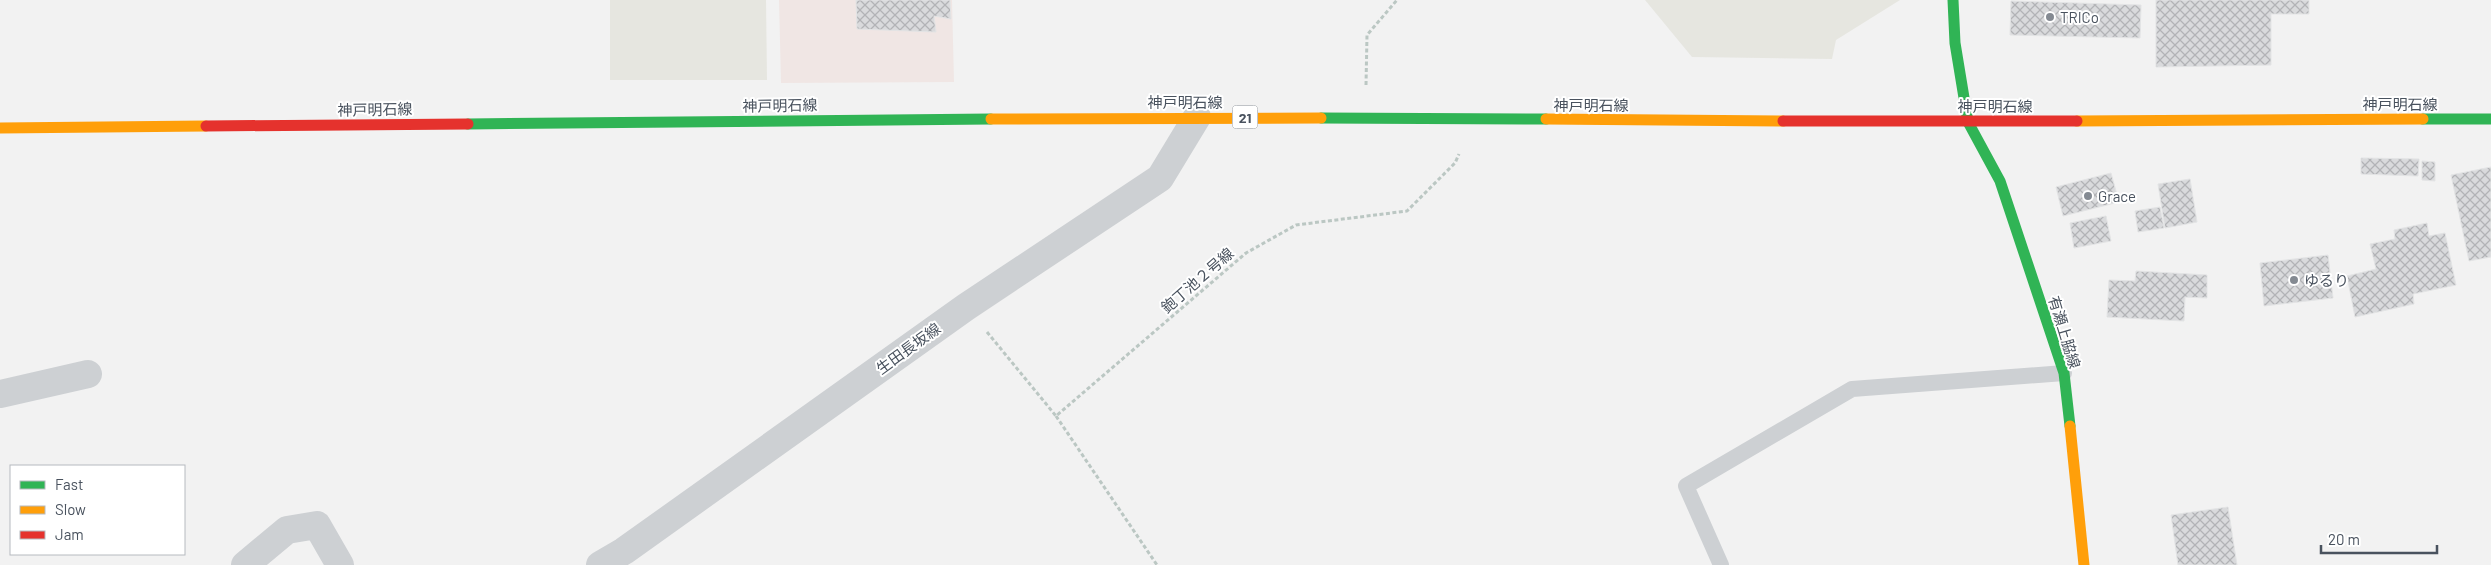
<svg xmlns="http://www.w3.org/2000/svg" width="2491" height="565" font-family="Barlow,'Noto Sans JP',sans-serif">
	<style>
		.commercial { fill: #e6e6e0 }
		.medical { fill: #f0e6e4 }
		.building { fill: url(#building-cross-hatch); stroke: #e3e4e5 }
		.lines { fill: none; stroke-linecap: round; stroke-linejoin: round }
		.path { stroke: #bbc7c3; stroke-width: 3; stroke-dasharray: 4 2.5; stroke-linecap: butt }
		.lane { stroke: #cdd0d3; stroke-width: 16 }
		.street { stroke: #cdd0d3; stroke-width: 28 }
		.fast { stroke: #30b455; stroke-width: 11 }
		.slow { stroke: #ff9f0a; stroke-width: 11 }
		.jam { stroke: #e5322d; stroke-width: 11 }
		.poi-dot { fill: #848a92; stroke: #fff; stroke-width: 2 }
		.labels { text-anchor: middle; dominant-baseline: central; stroke-width: 4; stroke-linejoin: round; paint-order: stroke }
		.shield { fill: #fff; stroke: #80868e; stroke-width: 1 }
		.shield-label { font-size: 14px; font-weight: bold; fill: #49525e }
		.poi-label { font-size: 15px; fill: #49525e; stroke: #fff; text-anchor: start }
		.street-label { font-size: 15px; fill: #49525e; stroke: #fff }
	</style>
	<defs>
		<pattern id="building-cross-hatch" width="8" height="8" patternUnits="userSpaceOnUse" patternTransform="scale(1.25)"><rect width="8" height="8" fill="#d9dadc"/><path d="M0 0l8 8M0 8l8-8" fill="none" stroke="#b2b3b6"/></pattern>
	</defs>
	<rect width="100%" height="100%" fill="#f2f2f2"/>
	<!-- commercial -->
	<g class="commercial">
		<polygon points="610,0 766,0 767,80 610,80"/>
		<polygon points="1645,0 1900,0 1836,40 1832,59 1692,57"/>
	</g>
	<!-- medical -->
	<polygon class="medical" points="779,0 952,0 954,82 781,83"/>
	<!-- building -->
	<g class="building">
		<polygon points="856,0 950,0 951,19 934,16 936,32 857,29"/>
		<polygon points="2156,0 2309,0 2309,14 2271,14 2271,65 2156,67"/>
		<polygon points="2011,1 2141,5 2140,38 2010,35"/>
		<polygon points="2361,158 2419,159 2418,176 2361,174"/>
		<polygon points="2422,161 2435,162 2435,181 2422,180"/>
		<polygon points="2491,167 2491,257 2469,261 2451,175"/>
		<polygon points="2111,173 2119,202 2063,216 2056,187"/>
		<polygon points="2190,179 2197,222 2165,228 2158,184"/>
		<polygon points="2160,207 2164,228 2138,232 2135,211"/>
		<polygon points="2106,216 2111,241 2074,248 2070,223"/>
		<polygon points="2427,223 2429,236 2445,233 2456,285 2413,294 2414,304 2355,317 2347,276 2376,269 2370,244 2395,239 2394,230"/>
		<polygon points="2328,255 2333,298 2264,306 2260,263"/>
		<polygon points="2136,271 2207,275 2207,298 2185,297 2184,321 2107,317 2109,280 2135,281"/>
		<polygon points="2228,507 2237,565 2178,565 2171,515"/>
	</g>
	<g class="lines">
		<!-- path -->
		<g class="path">
			<polyline points="1366,85 1367,35 1397,0"/>
			<polyline points="987,332 1056,416 1246,253 1296,225 1407,211 1455,163 1459,154"/>
			<polyline points="1056,416 1157,565"/>
		</g>
		<!-- lane -->
		<polyline class="lane" points="1721,565 1686,486 1852,389 2064,373"/>
		<!-- street -->
		<g class="street">
			<polyline points="0,394 88,374"/>
			<polyline points="245,565 287,530 317,525 340,565"/>
			<polyline points="600,565 624,551 966,307 1160,178 1197,117"/>
		</g>
		<!-- fast -->
		<g class="fast">
			<polyline points="1953,0 1955,43 1968,122 2000,181 2064,373 2070,426"/>
			<polyline points="1321,118 1546,119"/>
			<polyline points="2423,119 2491,119"/>
			<polyline points="468,124 991,119"/>
		</g>
		<!-- slow -->
		<g class="slow">
			<polyline points="991,119 1321,118"/>
			<polyline points="1546,119 1783,121"/>
			<polyline points="2077,121 2423,119"/>
			<polyline points="0,128 206,126"/>
			<polyline points="2070,426 2084,565"/>
		</g>
		<!-- jam -->
		<g class="jam">
			<polyline points="1783,121 2077,121"/>
			<polyline points="206,126 468,124"/>
		</g>
	</g>
	<!-- markers -->
	<g class="poi-dot">
		<circle cx="2050" cy="17" r="5"/>
		<circle cx="2088" cy="196" r="5"/>
		<circle cx="2294" cy="280" r="5"/>
	</g>
	<g class="labels">
		<!-- shield labels -->
		<rect class="shield" x="1232.5" y="105.5" width="25" height="23" rx="4"/>
		<g class="shield-label">
			<text x="1245" y="117">21</text>
		</g>
		<!-- poi labels -->
		<g class="poi-label">
			<text x="2060" y="17">TRICo</text>
			<text x="2098" y="196">Grace</text>
			<text x="2304" y="280">ゆるり</text>
		</g>
		<!-- street labels -->
		<g class="street-label">
			<text x="1185" y="102">神戸明石線</text>
			<text x="2400" y="104">神戸明石線</text>
			<text transform="translate(780 105) rotate(-1)">神戸明石線</text>
			<text x="1591" y="105">神戸明石線</text>
			<text x="1995" y="106">神戸明石線</text>
			<text transform="translate(375 109) rotate(-1)">神戸明石線</text>
			<text transform="translate(1197 280) rotate(-41)">鉋丁池２号線</text>
			<text transform="translate(2065 332) rotate(73)">有瀬上脇線</text>
			<text transform="translate(908 348) rotate(-36)">生田長坂線</text>
		</g>
	</g>
	<!-- legend -->
	<rect x="10" y="465" width="175" height="90" fill="#ffffff" stroke="#b6babf"/>
	<rect x="20" y="481" width="25" height="8" fill="#30b455" stroke="#b6babf"/>
	<text x="55" y="490" font-size="15" fill="#49525e">Fast</text>
	<rect x="20" y="506" width="25" height="8" fill="#ff9f0a" stroke="#b6babf"/>
	<text x="55" y="515" font-size="15" fill="#49525e">Slow</text>
	<rect x="20" y="531" width="25" height="8" fill="#e5322d" stroke="#b6babf"/>
	<text x="55" y="540" font-size="15" fill="#49525e">Jam</text>
	<!-- scale -->
	<path d="M2321 545v8h116v-8" fill="none" stroke="#49525e" stroke-width="2.5"/>
	<text x="2328" y="545" font-size="15" fill="#49525e" stroke="#ffffff" stroke-width="4" paint-order="stroke">20 m</text>
</svg>
